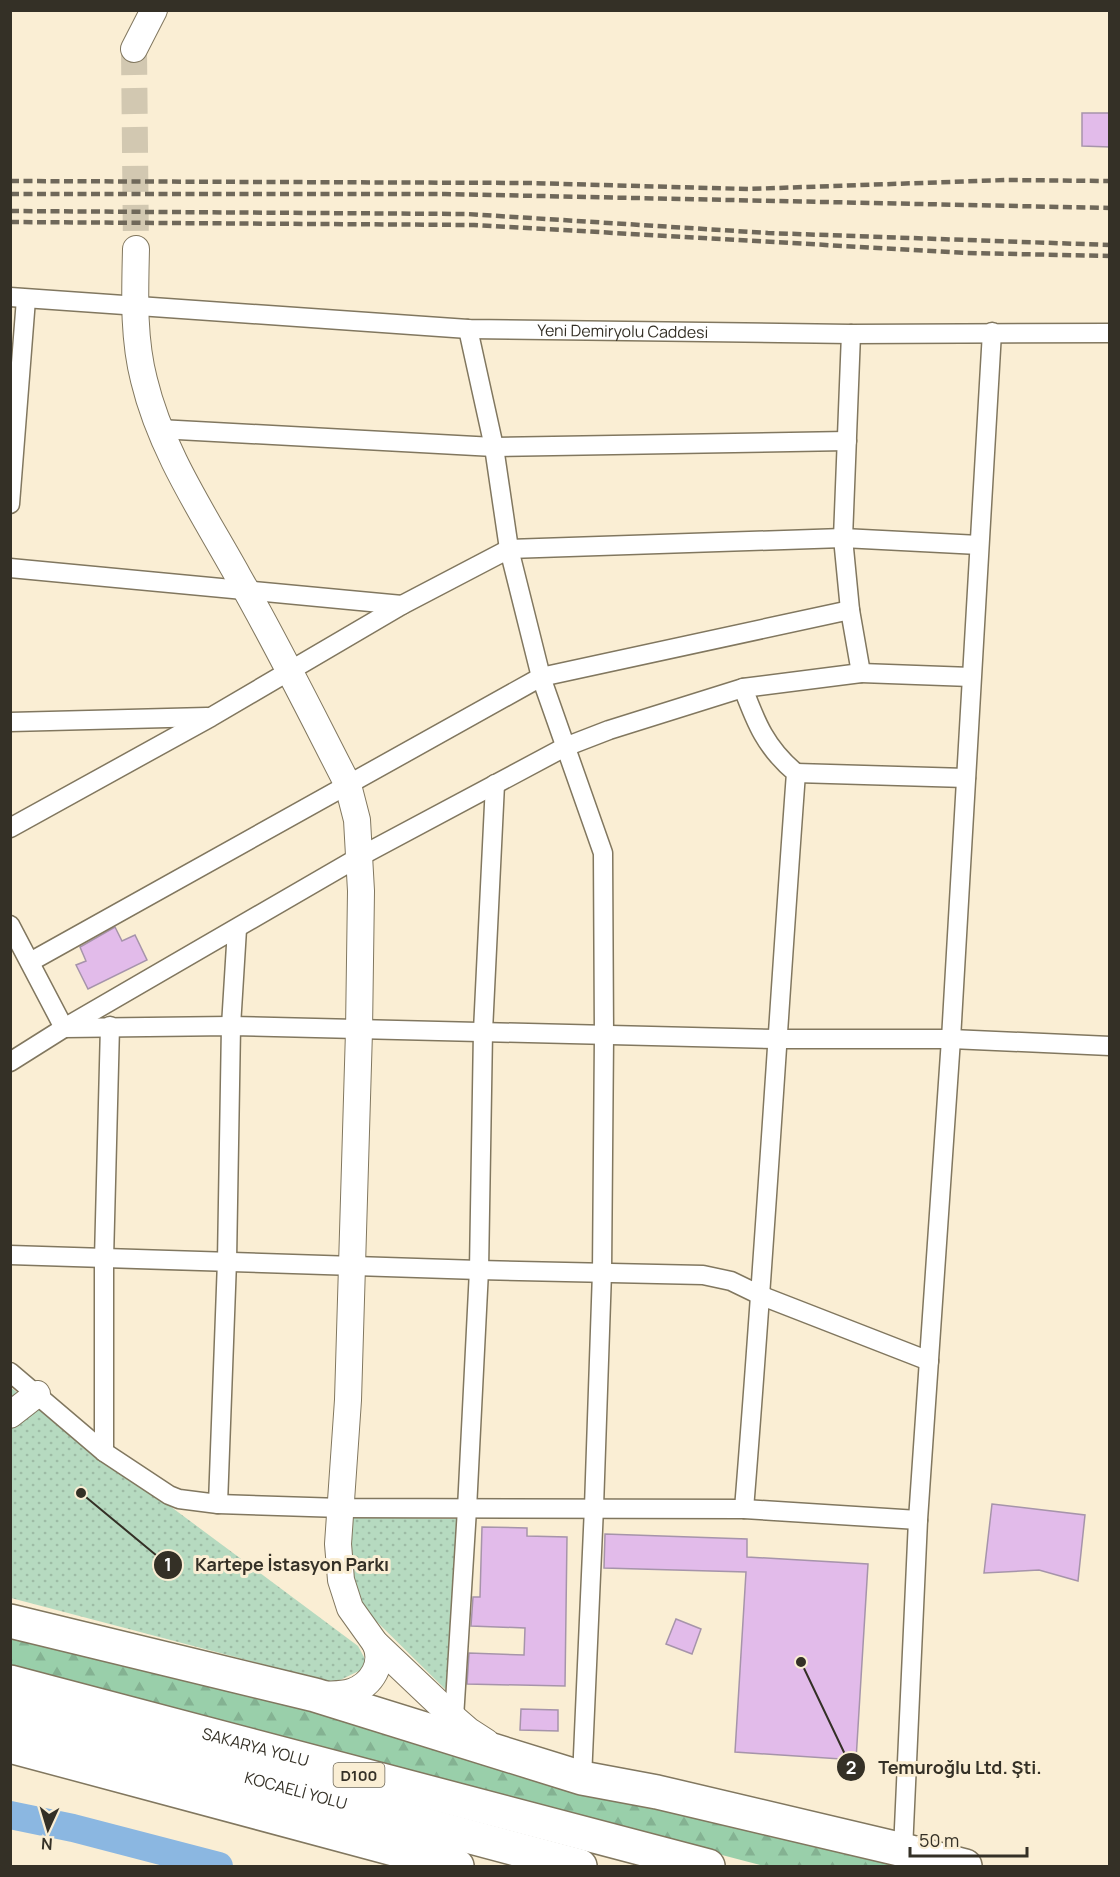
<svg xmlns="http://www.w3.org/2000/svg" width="1120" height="1877" font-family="Manrope,sans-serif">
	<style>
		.green { fill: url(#green-dots) }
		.forest { fill: url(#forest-firs) }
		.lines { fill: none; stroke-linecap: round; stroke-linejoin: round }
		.river { stroke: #8bb7e1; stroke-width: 28 }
		.building { fill: #e2bbea; stroke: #a694aa; stroke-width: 1.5 }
		.secondary-tunnel { stroke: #d2c8b1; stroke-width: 26; stroke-dasharray: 26 13; stroke-linecap: butt }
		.street-casing { stroke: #81775f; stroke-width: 21 }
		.secondary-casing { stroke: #81775f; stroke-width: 28 }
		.highway-casing { stroke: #81775f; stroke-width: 36 }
		.street { stroke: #fff; stroke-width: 18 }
		.secondary { stroke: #fff; stroke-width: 26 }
		.highway { stroke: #fff; stroke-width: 33 }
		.rail { stroke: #6f685a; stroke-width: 4.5; stroke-dasharray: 9 4.5; stroke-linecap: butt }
		.labels { text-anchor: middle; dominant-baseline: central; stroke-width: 6; stroke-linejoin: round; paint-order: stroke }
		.shield { fill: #faeed4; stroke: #6f695a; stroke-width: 1.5 }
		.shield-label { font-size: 15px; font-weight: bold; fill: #343026 }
		.street-label { font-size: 16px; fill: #343026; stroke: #faeed4 }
		.leader { fill: none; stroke: #343026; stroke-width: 2 }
		.callout-dot { fill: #343026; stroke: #faeed4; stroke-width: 2 }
		.mark-label { font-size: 18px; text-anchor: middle; font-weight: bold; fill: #fff }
		.callout-label { font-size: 18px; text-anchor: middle; font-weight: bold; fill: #343026; stroke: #faeed4; stroke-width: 6; stroke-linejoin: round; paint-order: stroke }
	</style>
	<defs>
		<pattern id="green-dots" width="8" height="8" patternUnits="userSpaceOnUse" patternTransform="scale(1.5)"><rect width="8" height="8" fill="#b6dac0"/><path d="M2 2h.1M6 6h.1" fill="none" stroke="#9dbba5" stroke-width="1.8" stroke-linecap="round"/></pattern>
		<pattern id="forest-firs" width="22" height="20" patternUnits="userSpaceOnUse" patternTransform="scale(1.5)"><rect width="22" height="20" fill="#99cfaa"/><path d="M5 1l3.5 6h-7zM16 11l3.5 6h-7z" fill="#84b292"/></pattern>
	</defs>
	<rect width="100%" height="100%" fill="#faeed4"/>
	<!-- green -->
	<g class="green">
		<polygon points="10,1387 358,1646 365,1659 363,1669 334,1683 11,1598"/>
		<polygon points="348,1517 457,1519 449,1693 365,1610 353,1589"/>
	</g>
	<!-- forest -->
	<polygon class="forest" points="10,1637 663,1798 928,1866 764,1866 11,1669"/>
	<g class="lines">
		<!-- river -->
		<polyline class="river" points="10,1815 73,1828 219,1866"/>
	</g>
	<!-- building -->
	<g class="building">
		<polygon points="1082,113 1110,113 1110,147 1082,146"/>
		<polygon points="115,927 122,941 135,935 147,960 88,989 76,965 86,961 80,947"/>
		<polygon points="992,1504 1085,1515 1078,1581 1039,1570 984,1573"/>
		<polygon points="482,1527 527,1528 527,1536 567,1537 565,1686 467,1684 469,1653 524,1655 525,1628 471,1626 473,1597 480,1597"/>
		<polygon points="605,1534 747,1539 747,1557 868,1564 856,1760 735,1752 746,1572 604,1568"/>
		<polygon points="676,1619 701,1629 692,1654 666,1644"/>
		<polygon points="521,1709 558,1710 558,1731 520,1730"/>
	</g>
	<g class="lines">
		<!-- secondary-tunnel -->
		<polyline class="secondary-tunnel" points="134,49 136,249"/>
		<defs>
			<g id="street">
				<path id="s1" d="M10,297l458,32 383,5 259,-1"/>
				<polyline points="468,329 494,447 509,549 541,677 603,853 604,1036 602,1272 594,1507 582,1778"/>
				<polyline points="159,429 494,447 847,441"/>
				<polyline points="10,504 26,299"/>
				<polyline points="10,568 402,605"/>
				<polyline points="861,673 971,677"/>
				<path d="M743,688c13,35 23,60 53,85 -18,245 -32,491 -52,736"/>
				<polyline points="10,722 207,717"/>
				<polyline points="796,773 966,778"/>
				<polyline points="10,828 211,717 402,605 509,549 843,538 979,545"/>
				<polyline points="10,925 64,1028 231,1026 776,1039 951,1039 1110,1046"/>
				<polyline points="30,962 541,677 850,610"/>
				<polyline points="10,1062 64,1028 359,857 565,747 609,730 743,688 861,673 850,610 843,538 851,334"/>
				<polyline points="10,1255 479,1270 703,1275 731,1281 762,1296 929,1361"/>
				<polyline points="10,1372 104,1452 169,1495 179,1499 218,1504 341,1508 744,1509 918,1520"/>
				<polyline points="104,1452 104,1259 110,1026"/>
				<polyline points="218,1504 227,1261 231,1026 237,929"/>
				<polyline points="454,1718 467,1509 479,1270 483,1031 495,784"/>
				<polyline points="903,1850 918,1520 951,1039 992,332"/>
			</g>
			<g id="secondary">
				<polyline points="134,49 154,10"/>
				<path d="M136,249c-1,44 -3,88 8,131 17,71 59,133 94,196 39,68 74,139 110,209l9,35 4,71 -2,140 -11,369 -10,144 3,36 9,28 25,35 79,75 15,13 17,11"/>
				<polyline points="10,1415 37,1394"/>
				<path d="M322,1695c9,-1 19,0 29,-3 21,-7 34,-29 24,-49"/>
			</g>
			<g id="highway">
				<polyline points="10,1621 315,1695 582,1778 657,1792 903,1850 965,1866"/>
				<path id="s2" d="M10,1682l698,184"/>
				<path id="s3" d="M10,1714l570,152"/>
				<polyline points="10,1746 457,1866"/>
			</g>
		</defs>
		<!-- street casing -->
		<use href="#street" class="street-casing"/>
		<!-- secondary casing -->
		<use href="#secondary" class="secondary-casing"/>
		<!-- highway casing -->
		<use href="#highway" class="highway-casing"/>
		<!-- street -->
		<use href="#street" class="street"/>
		<!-- secondary -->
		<use href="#secondary" class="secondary"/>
		<!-- highway -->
		<use href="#highway" class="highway"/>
		<!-- rail -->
		<g class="rail">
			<polyline points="10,181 531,183 748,189 1006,180 1110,181"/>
			<polyline points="10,194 445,194 1110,208"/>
			<polyline points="10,211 467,214 768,233 1110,245"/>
			<polyline points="10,222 474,225 967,253 1110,256"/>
		</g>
	</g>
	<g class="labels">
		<!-- shield labels -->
		<rect class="shield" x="333.5" y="1763" width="51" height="24" rx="4.5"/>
		<g class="shield-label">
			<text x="359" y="1775">D100</text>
		</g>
		<!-- street labels -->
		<g class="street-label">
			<text stroke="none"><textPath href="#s1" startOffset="614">Yeni Demiryolu Caddesi</textPath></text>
			<text stroke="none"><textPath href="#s2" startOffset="254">SAKARYA YOLU</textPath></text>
			<text stroke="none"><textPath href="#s3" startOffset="296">KOCAELİ YOLU</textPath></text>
		</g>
	</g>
	<!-- callouts -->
	<path class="leader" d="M81 1493L168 1565M801 1662L851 1767"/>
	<g class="callout-dot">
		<circle cx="81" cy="1493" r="6"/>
		<circle cx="801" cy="1662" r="6"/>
		<circle cx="168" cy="1565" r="15"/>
		<circle cx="851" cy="1767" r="15"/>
	</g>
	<g class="mark-label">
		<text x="168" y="1571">1</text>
		<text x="851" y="1774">2</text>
	</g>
	<g class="callout-label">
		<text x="292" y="1571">Kartepe İstasyon Parkı</text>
		<text x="960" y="1774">Temuroğlu Ltd. Şti.</text>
	</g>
	<!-- border -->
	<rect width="1120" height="1877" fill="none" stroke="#343026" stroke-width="24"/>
	<!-- north arrow -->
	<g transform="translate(48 1829) rotate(184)" stroke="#faeed4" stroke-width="4.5" paint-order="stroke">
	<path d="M0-4.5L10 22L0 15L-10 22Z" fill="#343026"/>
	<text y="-9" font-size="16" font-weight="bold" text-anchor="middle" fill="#343026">N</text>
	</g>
	<!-- scale -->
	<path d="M910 1847v9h117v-9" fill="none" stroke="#343026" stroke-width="3"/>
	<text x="919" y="1847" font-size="18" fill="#343026" stroke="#faeed4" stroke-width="4.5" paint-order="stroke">50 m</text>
</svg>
